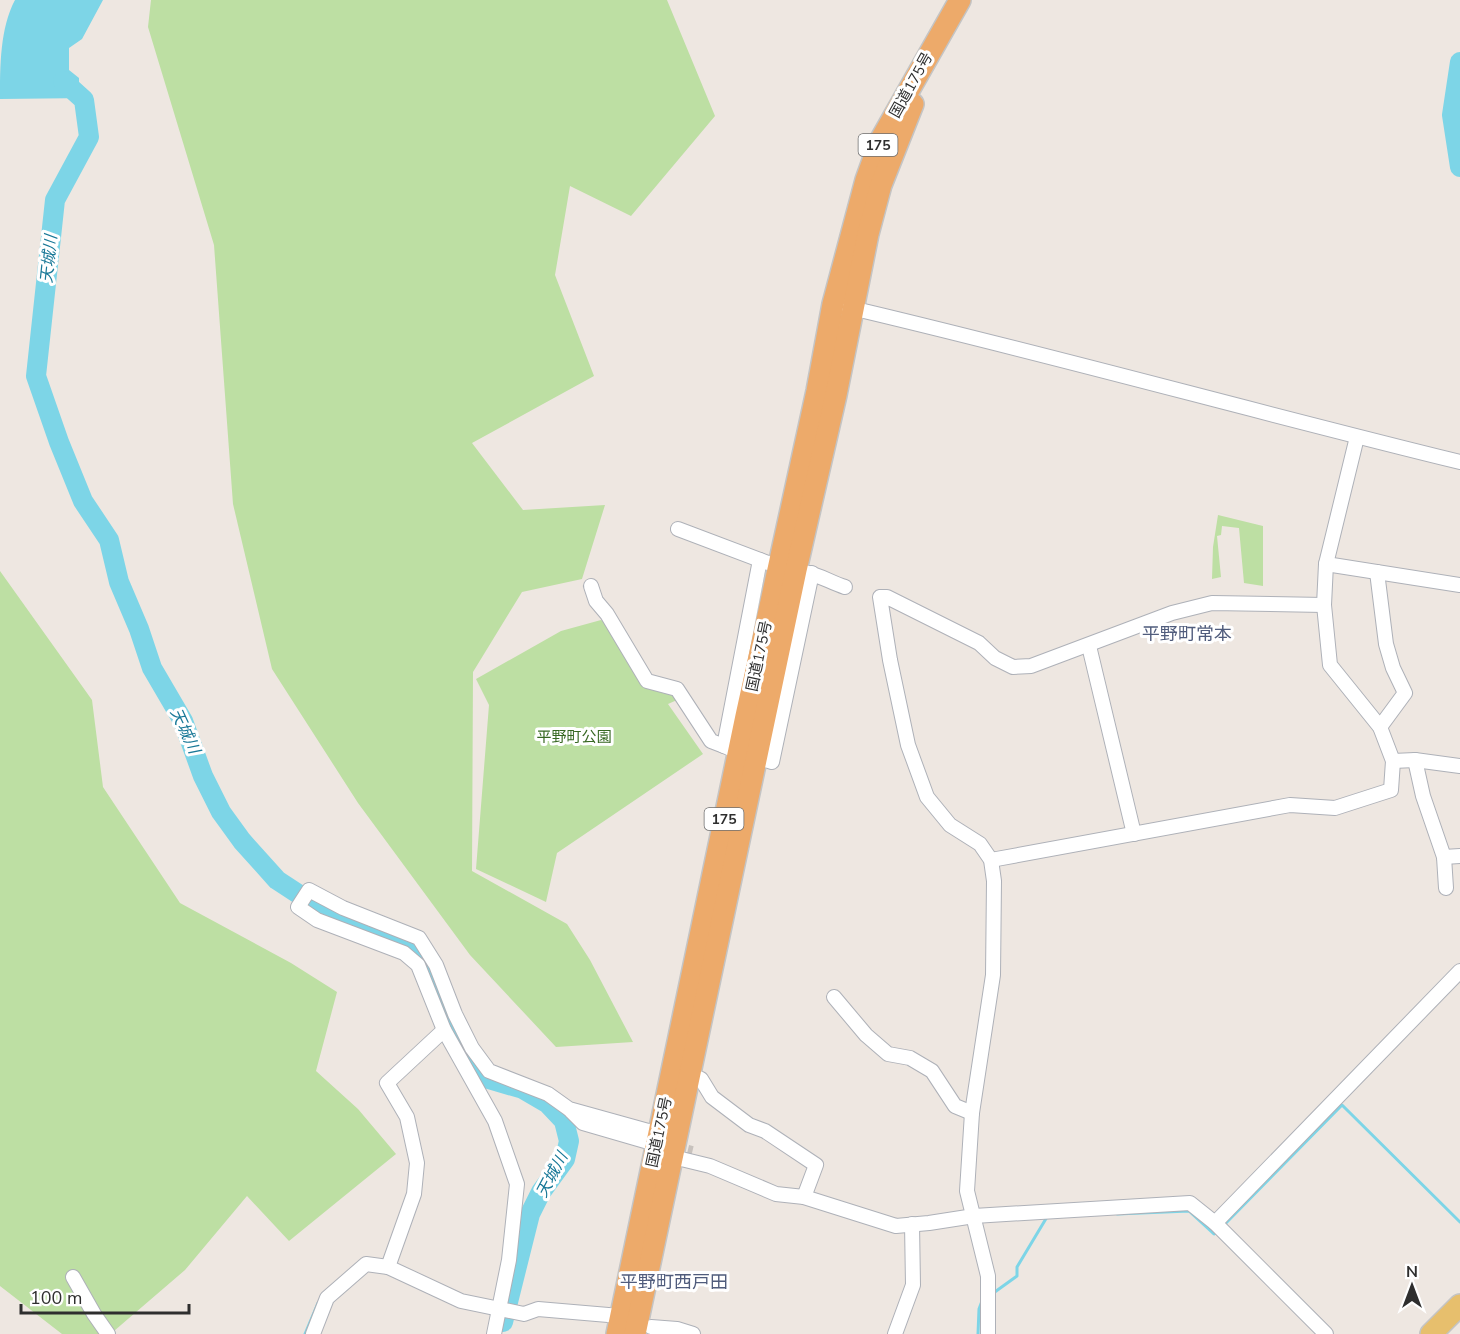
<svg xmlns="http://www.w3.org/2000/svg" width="1460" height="1334" font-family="'Nunito Sans','Noto Sans JP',sans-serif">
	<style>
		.green { fill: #bddfa3 }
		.water { fill: #7dd5e7 }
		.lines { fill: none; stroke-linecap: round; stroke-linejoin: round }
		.stream { stroke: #7dd5e7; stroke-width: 3 }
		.river { stroke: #7dd5e7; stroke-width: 20 }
		.minor-tunnel { stroke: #c8c2bd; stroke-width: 14; stroke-dasharray: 14 7; stroke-linecap: butt }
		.minor-casing { stroke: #aeb1b8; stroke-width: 16 }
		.primary-casing { stroke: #c4c4c4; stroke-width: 24 }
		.trunk-casing { stroke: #c4c4c4; stroke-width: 24 }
		.minor { stroke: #fff; stroke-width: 14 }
		.primary { stroke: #e7bf6d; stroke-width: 21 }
		.trunk { stroke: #edaa6a; stroke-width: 21 }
		.labels { text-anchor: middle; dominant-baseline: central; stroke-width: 6; stroke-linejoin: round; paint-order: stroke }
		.shield { fill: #fff; stroke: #6d6d6d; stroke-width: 1.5 }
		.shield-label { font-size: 14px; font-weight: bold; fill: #2e2e2e }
		.street-label { font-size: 15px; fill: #2e2e2e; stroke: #fff }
		.park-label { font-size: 15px; fill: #366721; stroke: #fff }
		.water-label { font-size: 16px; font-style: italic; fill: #187897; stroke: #fff }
		.quarter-label { font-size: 18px; fill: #505c7c; stroke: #fff }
	</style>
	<rect width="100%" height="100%" fill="#eee7e1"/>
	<!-- green -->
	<g class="green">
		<polygon points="151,0 667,0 715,116 631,216 570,186 555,275 594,376 472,443 523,510 605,505 582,579 522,592 473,672 472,871 567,924 590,960 633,1042 556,1047 470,955 358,803 272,669 233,504 214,245 148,27"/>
		<polygon points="1218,515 1263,526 1263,586 1244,583 1239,528 1222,526 1221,535 1217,536 1221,577 1212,579 1213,547"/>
		<polygon points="0,571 92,700 103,787 180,903 291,963 337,992 316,1071 358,1109 396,1154 289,1241 247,1196 185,1270 114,1331 105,1334 62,1334 0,1286"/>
		<polygon points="601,620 608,624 635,673 671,693 677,700 668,704 703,754 557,853 546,902 476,869 489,705 476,679 561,631"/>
	</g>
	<!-- water -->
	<path class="water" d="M15,0h88l-21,39 -13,9v22l10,8v12l13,5 -2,3 -90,1c0,-33 0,-71 15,-99z"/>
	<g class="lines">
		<!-- stream -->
		<g class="stream">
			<polyline points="1117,1214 1189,1211 1214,1234 1217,1231"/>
			<polyline points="1224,1225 1342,1105 1460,1222"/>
			<polyline points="992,1294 1017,1276 1017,1267 1047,1217"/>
			<polyline points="305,1334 318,1303"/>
			<polyline points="978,1334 979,1309 982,1301"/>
		</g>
		<!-- river -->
		<g class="river">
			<polyline points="1460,62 1452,115 1460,167"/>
			<polyline points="63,81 84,100 89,137 55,200 36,376 59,442 83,501 109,540 119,582 139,629 152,668 183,721 203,776 221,812 242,841 277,880 309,901 345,919 412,945 424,961 449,1022 485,1078 523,1089 547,1103 564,1121 569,1141 565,1159 541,1192 530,1214 503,1322"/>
		</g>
		<!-- minor-tunnel -->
		<polyline class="minor-tunnel" points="667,1147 692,1153"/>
		<defs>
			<g id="minor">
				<path d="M847,307c205,48 408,105 613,155"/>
				<polyline points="678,529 768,563"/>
				<polyline points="1326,564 1460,585"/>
				<path d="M803,572c18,3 26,10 42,15"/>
				<polyline points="1377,572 1386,644 1393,668 1405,693 1380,727"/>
				<polyline points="591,586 596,601 607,614 647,681 677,689 711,741 724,746"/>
				<polyline points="1089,646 1134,834"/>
				<polyline points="731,749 724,746 760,560"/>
				<polyline points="756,757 772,762 812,573"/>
				<polyline points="1415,760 1423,796 1444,857 1446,888"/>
				<polyline points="1393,761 1415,760 1460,766"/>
				<polyline points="1444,857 1460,856"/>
				<polyline points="991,860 1290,805 1335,808 1391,790 1393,761 1380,727 1330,665 1324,605 1326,564 1357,437"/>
				<polyline points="834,997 866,1035 888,1054 910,1058 932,1071 955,1106 972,1113"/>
				<polyline points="691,1075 701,1079 712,1097 749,1125 765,1131 816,1165 804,1197"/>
				<polyline points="571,1111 583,1123 645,1141"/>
				<polyline points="673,1157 710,1166 776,1194 804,1197 896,1226 929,1223 974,1216 1190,1203 1215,1223 1326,1334"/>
				<polyline points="1215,1223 1460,971"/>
				<polyline points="388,1267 414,1194 417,1163 407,1117 387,1083 444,1030"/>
				<polyline points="73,1277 94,1314 108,1334"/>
				<polyline points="651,1327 677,1329 693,1334"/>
				<polyline points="313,1334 327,1298 366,1264 388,1267 461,1301 524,1314 538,1309 620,1316"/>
				<polyline points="494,1334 509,1260 517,1184 495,1121 444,1030 418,965 404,953 317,920 298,907 309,890 343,908 419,938 436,965 455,1014 472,1048 489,1071 548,1094 569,1109 659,1134"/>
				<polyline points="895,1334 913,1285 912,1224"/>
				<polyline points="988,1334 988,1276 967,1191 972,1113 993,975 994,881 991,860 980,844 950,825 927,797 908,745 890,660 880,597 887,597 979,643 995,658 1013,667 1031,666 1172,613 1212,603 1324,605"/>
			</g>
			<polyline id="primary" points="1431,1334 1460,1305"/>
			<g id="trunk">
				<polyline points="617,1334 746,716 817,391 833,304 866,180 880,141 960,0"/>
				<polyline points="635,1334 796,570 836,395 868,234 881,185 913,104"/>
			</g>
		</defs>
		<!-- minor casing -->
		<use href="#minor" class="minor-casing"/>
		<!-- primary casing -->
		<use href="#primary" class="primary-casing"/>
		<!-- trunk casing -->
		<use href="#trunk" class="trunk-casing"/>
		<!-- minor -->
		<use href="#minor" class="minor"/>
		<!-- primary -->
		<use href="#primary" class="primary"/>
		<!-- trunk -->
		<use href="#trunk" class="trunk"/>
	</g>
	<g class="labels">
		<!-- shield labels -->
		<g class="shield">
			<rect x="858.5" y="134" width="39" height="22" rx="4.5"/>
			<rect x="704.5" y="808" width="39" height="22" rx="4.5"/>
		</g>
		<g class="shield-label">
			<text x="878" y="145">175</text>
			<text x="724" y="819">175</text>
		</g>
		<!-- street labels -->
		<g class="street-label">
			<text transform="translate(911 85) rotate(-61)">国道175号</text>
			<text transform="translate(759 656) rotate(-78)">国道175号</text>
			<text transform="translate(659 1132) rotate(-78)">国道175号</text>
		</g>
		<!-- park labels -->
		<g class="park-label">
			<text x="574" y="737">平野町公園</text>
		</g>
		<!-- water labels -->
		<g class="water-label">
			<text transform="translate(49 259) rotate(-84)">天城川</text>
			<text transform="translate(185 731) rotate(65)">天城川</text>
			<text transform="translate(552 1175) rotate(-62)">天城川</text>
		</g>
		<!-- quarter labels -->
		<g class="quarter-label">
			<text x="1187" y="634">平野町常本</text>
			<text x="674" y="1282">平野町西戸田</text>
		</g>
	</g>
	<!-- north arrow -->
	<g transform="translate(1412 1286)" stroke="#ffffff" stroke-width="4.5" paint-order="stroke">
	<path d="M0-4.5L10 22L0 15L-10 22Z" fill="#2e2e2e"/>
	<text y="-9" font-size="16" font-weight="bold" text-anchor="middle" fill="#2e2e2e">N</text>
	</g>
	<!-- scale -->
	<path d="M21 1304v9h168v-9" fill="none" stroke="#2e2e2e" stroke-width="3"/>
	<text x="30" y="1304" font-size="18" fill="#2e2e2e" stroke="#ffffff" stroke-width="4.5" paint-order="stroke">100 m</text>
</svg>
